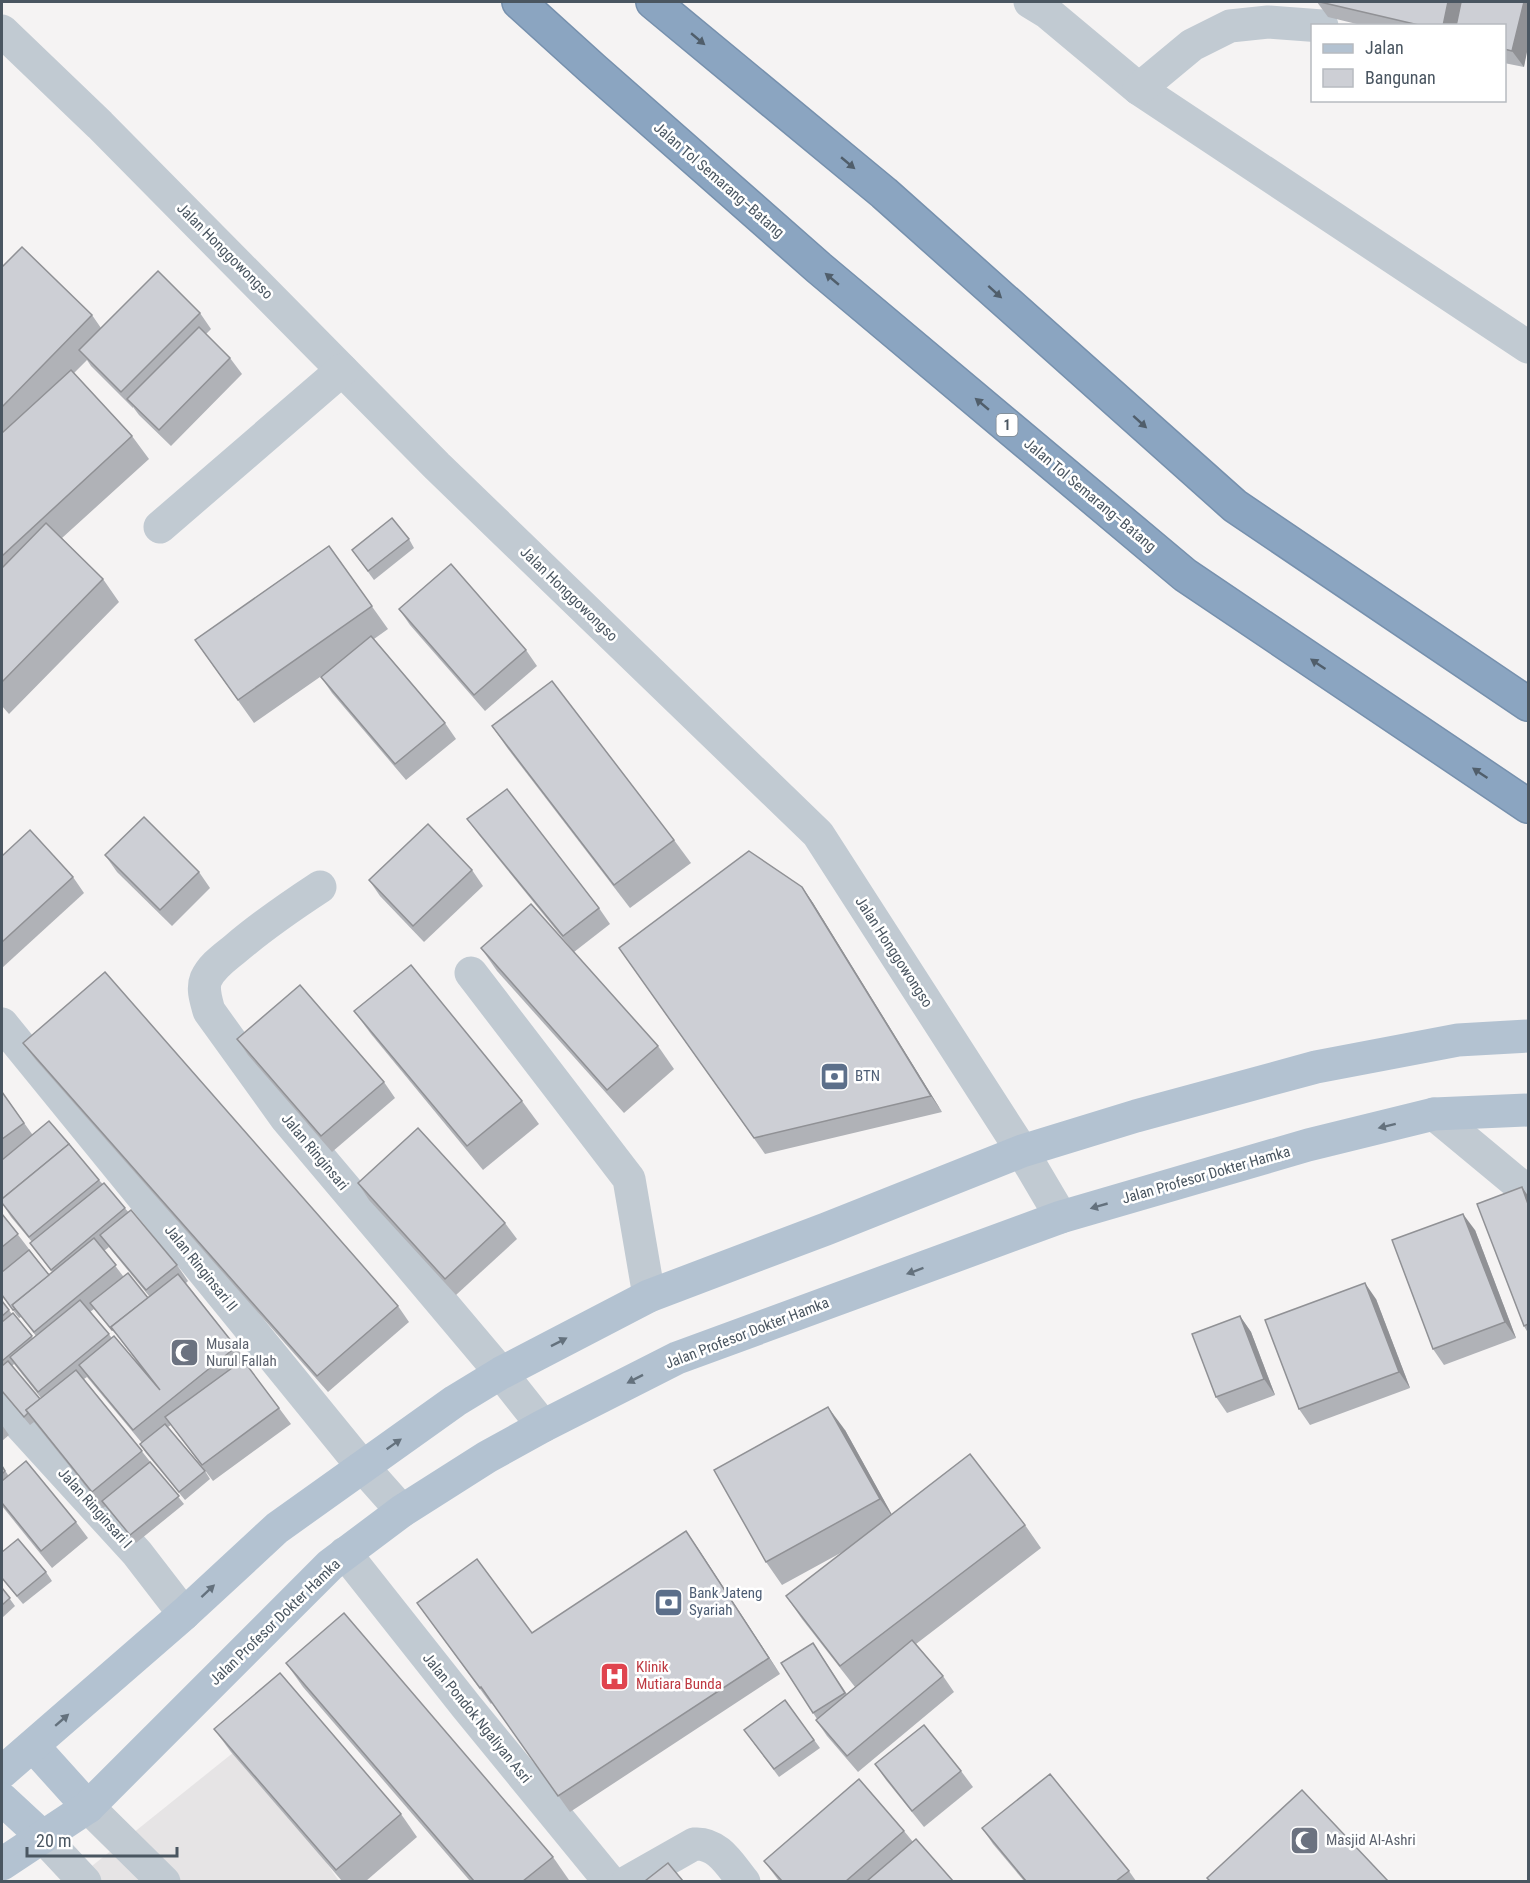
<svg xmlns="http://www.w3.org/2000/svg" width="1530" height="1883" font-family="'Roboto Condensed',sans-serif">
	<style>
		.education { fill: #e6e4e5 }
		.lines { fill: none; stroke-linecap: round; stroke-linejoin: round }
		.highway-casing { stroke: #7690ad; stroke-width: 36 }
		.minor { stroke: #c1cad2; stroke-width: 33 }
		.major { stroke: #b3c2d1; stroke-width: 33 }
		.highway { stroke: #8ba5c1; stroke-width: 33 }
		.wall { fill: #b0b2b7; fill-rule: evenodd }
		.shaded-wall { fill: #909195 }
		.building { fill: #cdcfd5; stroke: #909195; stroke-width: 1.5 }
		.oneway { fill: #505e6b }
		.oneway2 { fill: #64717d }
		.labels { text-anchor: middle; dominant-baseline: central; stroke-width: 5; stroke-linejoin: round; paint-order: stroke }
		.shield { fill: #fff; stroke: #808990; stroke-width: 1.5 }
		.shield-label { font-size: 14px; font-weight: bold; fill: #4a5661 }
		.street-label { font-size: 15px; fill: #4a5661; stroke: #fff }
		.service-label { font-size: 15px; fill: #4e5e75; stroke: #fff; text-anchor: start }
		.worship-label { font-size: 15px; fill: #5b616d; stroke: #fff; text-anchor: start }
		.health-label { font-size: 15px; fill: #be3a42; stroke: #fff; text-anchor: start }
	</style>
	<rect width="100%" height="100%" fill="#f5f3f3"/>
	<!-- education -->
	<polygon class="education" points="244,1744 339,1881 72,1882"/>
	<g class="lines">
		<defs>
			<g id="highway">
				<polyline points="519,2 593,69 819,268 1185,575 1528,806"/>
				<polyline points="653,2 884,193 1235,506 1528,704"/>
			</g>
		</defs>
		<!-- highway casing -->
		<use href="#highway" class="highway-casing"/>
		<!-- minor -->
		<g class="minor">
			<polyline points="1030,2 1048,13 1139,89 1528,347"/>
			<polyline points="2,31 100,125 437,466 818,834 1022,1151 1061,1217"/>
			<polyline points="1139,89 1192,45 1230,26 1268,22 1322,26"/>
			<polyline points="160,527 342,370"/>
			<path d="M320,887c-29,19 -58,39 -85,62 -11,9 -23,17 -29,30 -4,10 0,21 3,32l77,107 215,255 42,53"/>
			<polyline points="471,973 629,1179 649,1296"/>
			<polyline points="2,1024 362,1466 402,1511"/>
			<polyline points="1434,1114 1528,1192"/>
			<polyline points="2,1405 137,1553 184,1614"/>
			<polyline points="345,1553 466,1706 610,1882"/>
			<polyline points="88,1807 164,1882"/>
			<polyline points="43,1837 85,1882"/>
			<path d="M627,1882l67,-38c24,-2 36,21 50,38"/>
		</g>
		<!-- major -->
		<g class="major">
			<polyline points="33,1746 88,1807"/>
			<polyline points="2,1772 184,1614 277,1528 455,1401 501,1373 649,1296 826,1229 1022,1151 1136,1116 1316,1067 1458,1040 1528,1036"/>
			<polyline points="2,1799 43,1837"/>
			<polyline points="2,1864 88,1807 330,1565 402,1511 487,1457 543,1426 677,1358 1061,1217 1308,1145 1434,1114 1528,1110"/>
		</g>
		<!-- highway -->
		<use href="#highway" class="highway"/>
	</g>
	<!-- wall -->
	<g class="wall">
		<polygon points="1317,2 1528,2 1524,67 1504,63 1504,26 1365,26 1328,17"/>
		<polygon points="2,267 92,315 101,328 200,313 211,329 206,334 230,358 242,374 171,446 139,415 133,407 133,408 91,366 87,360 74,373 132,436 149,459 62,538 103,579 119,602 9,714 2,706"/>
		<polygon points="409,539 414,548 374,580 352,550"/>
		<polygon points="329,546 388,629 374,639 445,723 456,739 406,780 332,693 321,677 330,670 254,723 195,640"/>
		<polygon points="399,609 526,650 537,666 485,711 410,625"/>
		<polygon points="492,726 674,840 691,863 630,908 508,749"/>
		<polygon points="467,819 599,908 610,924 574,952 479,835"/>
		<polygon points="105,855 199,872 210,888 172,926 117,872"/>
		<polygon points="2,856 73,877 84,893 2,968"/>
		<polygon points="472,870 483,886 424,942 380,896 369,880"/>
		<polygon points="802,887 813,903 942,1112 765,1154 619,948"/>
		<polygon points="481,948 658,1046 674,1069 624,1113 497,971"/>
		<polygon points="354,1011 522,1101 539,1124 483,1170 371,1034"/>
		<polygon points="237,1039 384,1082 395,1098 332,1152 248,1055"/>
		<polygon points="23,1043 398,1306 409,1322 328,1392 35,1059"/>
		<path d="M2,1092l30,42 67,46 78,85 11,16 -2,2 50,64 12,16 -2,1 45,60 -78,57 -42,-56 -3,2 37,44 5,8 -25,21 -39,-47 -6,-9 2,-1 -55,-66 -3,2 100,125 -48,39 -30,-37 -3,2 -69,-86 -4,3 -28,-33v-91l10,13 1,-1 20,25 3,-2 -15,-19 -2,1 -17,-22v-82l47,61 3,-3 -22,-29 2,-1 -21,-25 -9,-14zM109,1247l3,4 37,45 -1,2 -25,-22 -19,-25zM94,1309l25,29 25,33 -32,-33 -22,-26zM14,1364l27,34 -1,1 -28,-33z"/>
		<polygon points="358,1183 505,1223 517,1239 456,1295 369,1200"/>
		<polygon points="1522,1187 1528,1196 1528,1333 1524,1326"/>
		<polygon points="1475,1230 1516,1338 1444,1365 1433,1349"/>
		<polygon points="1376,1299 1410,1388 1310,1425 1299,1409"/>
		<polygon points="1240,1316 1251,1332 1275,1395 1227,1413 1216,1397"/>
		<polygon points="2,1425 9,1435 2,1441"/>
		<polygon points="845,1430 892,1515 1025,1525 1041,1548 916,1644 943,1676 954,1692 858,1772 827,1736 816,1720 817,1719 781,1663 813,1643 847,1694 855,1687 802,1619 786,1596 846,1550 782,1585 766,1562"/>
		<polygon points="2,1466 8,1475 76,1522 88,1538 52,1568 2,1506"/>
		<polygon points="697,1547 780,1674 570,1812 492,1703 491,1704 417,1603 532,1633"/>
		<polygon points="2,1552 46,1572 52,1581 23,1604 2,1579"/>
		<polygon points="2,1588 15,1606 2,1618"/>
		<polygon points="286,1663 553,1857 569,1880 567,1881 470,1881 303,1687"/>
		<polygon points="785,1700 820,1748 779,1777 744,1730"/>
		<polygon points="214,1729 401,1814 417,1837 366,1881 342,1881 231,1752"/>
		<polygon points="875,1764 961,1771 973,1787 924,1827 886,1780"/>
		<polygon points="982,1828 1129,1871 1136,1881 1024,1881 993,1844"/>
		<polygon points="904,1831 913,1842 953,1881 779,1881 764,1861"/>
	</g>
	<!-- shaded-wall -->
	<g class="shaded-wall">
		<polygon points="1448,2 1463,2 1458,26 1443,26"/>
		<polygon points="1524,2 1528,2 1528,47 1524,67 1512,51"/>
		<polygon points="802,887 813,903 942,1112 931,1096"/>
		<polygon points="1522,1187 1528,1196 1528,1204"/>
		<polygon points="1463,1214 1475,1230 1516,1338 1505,1322"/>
		<polygon points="1365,1283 1376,1299 1410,1388 1399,1372"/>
		<polygon points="1240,1316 1251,1332 1275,1395 1264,1379"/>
		<polygon points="828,1407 845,1430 896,1522 880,1499"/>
		<polygon points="686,1531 697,1547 780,1674 769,1658"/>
	</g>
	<!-- building -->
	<g class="building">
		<polygon points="1320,2 1448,2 1443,26 1423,26"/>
		<polygon points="1461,2 1524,2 1512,51 1504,49 1504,26 1456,26"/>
		<polygon points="22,247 92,315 2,407 2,267"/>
		<polygon points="158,271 200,313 121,392 79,350"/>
		<polygon points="199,327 230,358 159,430 127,399"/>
		<polygon points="71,370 132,436 2,556 2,433"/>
		<polygon points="392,518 409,539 368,571 352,550"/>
		<polygon points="46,523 103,579 2,682 2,568"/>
		<polygon points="329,546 372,606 238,700 195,640"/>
		<polygon points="451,564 526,650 474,695 399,609"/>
		<polygon points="371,636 445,723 395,764 321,677"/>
		<polygon points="552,681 674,840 614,885 492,726"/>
		<polygon points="507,789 599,908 563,936 467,819"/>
		<polygon points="144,817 199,872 160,910 105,855"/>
		<polygon points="428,824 472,870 413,926 369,880"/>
		<polygon points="30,830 73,877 2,942 2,856"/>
		<polygon points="749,851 802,887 931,1096 754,1138 619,948"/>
		<polygon points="531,904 658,1046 607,1090 481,948"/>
		<polygon points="411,965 522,1101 467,1146 354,1011"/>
		<polygon points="105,972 398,1306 317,1376 23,1043"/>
		<polygon points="300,985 384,1082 321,1136 237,1039"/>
		<polygon points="2,1092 24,1123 2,1139"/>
		<polygon points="49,1121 69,1144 3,1198 2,1197 2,1160"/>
		<polygon points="418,1128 505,1223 445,1279 358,1183"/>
		<polygon points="69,1144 99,1180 29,1237 2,1203 2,1199"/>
		<polygon points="104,1183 125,1208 51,1270 30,1243"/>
		<polygon points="1522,1187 1528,1204 1528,1324 1524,1326 1477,1204"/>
		<polygon points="131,1210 177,1265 146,1290 100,1235"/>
		<polygon points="2,1214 18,1234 2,1247"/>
		<polygon points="1463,1214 1505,1322 1433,1349 1392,1240"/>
		<polygon points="94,1238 116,1265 34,1332 12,1305"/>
		<polygon points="29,1250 49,1275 12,1305 15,1309 13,1310 2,1295 2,1272"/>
		<polygon points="128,1273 148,1298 111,1327 113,1330 112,1330 90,1303"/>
		<polygon points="178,1274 236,1347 133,1430 79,1365 114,1336 160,1390 111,1327"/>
		<polygon points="1365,1283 1399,1372 1299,1409 1265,1320"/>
		<polygon points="80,1300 109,1334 38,1392 10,1357"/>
		<polygon points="2,1301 9,1310 2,1316"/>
		<polygon points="13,1313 32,1336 2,1361 2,1322"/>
		<polygon points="1240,1316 1264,1379 1216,1397 1192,1334"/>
		<polygon points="243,1360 279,1408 202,1465 165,1417"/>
		<polygon points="8,1361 40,1399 26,1410 28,1413 24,1417 2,1391 2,1366"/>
		<polygon points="76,1370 142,1451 92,1492 26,1410"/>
		<polygon points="828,1407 880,1499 766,1562 714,1470"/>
		<polygon points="165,1424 205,1471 179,1492 140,1444"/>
		<polygon points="970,1454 1025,1525 840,1666 786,1596"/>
		<polygon points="26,1461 76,1522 41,1551 2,1503 2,1481"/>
		<polygon points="150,1462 179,1496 130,1535 102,1501"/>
		<polygon points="2,1466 5,1471 2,1474"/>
		<polygon points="686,1531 769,1658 558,1796 481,1687 480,1688 417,1603 477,1559 532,1633"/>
		<polygon points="18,1539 46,1572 17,1596 2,1578 2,1552"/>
		<polygon points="2,1588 10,1598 2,1605"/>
		<polygon points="344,1613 553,1857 523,1881 474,1881 286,1663"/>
		<polygon points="912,1640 943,1676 847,1756 816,1720"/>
		<polygon points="813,1643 845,1693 813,1713 781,1663"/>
		<polygon points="280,1673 401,1814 336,1870 214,1729"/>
		<polygon points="785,1700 814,1740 774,1769 744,1730"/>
		<polygon points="924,1725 961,1771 912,1811 875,1764"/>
		<polygon points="1050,1774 1129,1871 1116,1881 1026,1881 982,1828"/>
		<polygon points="859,1779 904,1831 846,1881 782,1881 764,1861"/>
		<polygon points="1302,1790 1388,1881 1210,1881 1207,1878"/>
		<polygon points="916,1839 953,1881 867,1881"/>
		<polygon points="668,1863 683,1881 645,1881"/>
	</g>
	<!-- one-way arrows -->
	<defs><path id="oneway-solid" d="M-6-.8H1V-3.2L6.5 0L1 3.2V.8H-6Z" transform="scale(1.5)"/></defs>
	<g class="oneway">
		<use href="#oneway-solid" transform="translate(698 39) rotate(40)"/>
		<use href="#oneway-solid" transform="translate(848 163) rotate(40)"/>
		<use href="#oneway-solid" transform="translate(832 279) rotate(-140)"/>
		<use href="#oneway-solid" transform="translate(995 292) rotate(42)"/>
		<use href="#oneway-solid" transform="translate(982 404) rotate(-140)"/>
		<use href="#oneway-solid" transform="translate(1140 422) rotate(42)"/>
		<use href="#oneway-solid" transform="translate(1318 664) rotate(-146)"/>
		<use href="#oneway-solid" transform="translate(1480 773) rotate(-146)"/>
	</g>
	<g class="oneway2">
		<use href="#oneway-solid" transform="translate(1387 1126) rotate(166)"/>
		<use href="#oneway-solid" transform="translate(1099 1206) rotate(164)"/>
		<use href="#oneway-solid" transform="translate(915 1271) rotate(160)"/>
		<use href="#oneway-solid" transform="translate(559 1342) rotate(-27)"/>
		<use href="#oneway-solid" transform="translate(635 1379) rotate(153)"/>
		<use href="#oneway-solid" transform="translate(394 1444) rotate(-35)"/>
		<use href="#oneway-solid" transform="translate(208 1591) rotate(-43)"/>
		<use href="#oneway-solid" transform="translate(62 1720) rotate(-41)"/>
	</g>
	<!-- icons -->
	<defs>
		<symbol id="bank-square" viewBox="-11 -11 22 22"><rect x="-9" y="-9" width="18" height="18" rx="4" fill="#5c6f8a" stroke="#fff"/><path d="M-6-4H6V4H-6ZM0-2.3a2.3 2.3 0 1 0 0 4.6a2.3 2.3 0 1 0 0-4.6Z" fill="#fff"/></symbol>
		<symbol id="mosque-square" viewBox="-11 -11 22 22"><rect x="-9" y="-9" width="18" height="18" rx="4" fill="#6b7280" stroke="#fff"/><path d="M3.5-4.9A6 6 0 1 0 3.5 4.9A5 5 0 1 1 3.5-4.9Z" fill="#fff"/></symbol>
		<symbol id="hospital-square" viewBox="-11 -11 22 22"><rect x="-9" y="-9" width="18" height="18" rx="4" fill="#e0444e" stroke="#fff"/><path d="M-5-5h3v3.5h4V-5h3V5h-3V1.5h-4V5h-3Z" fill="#fff"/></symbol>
	</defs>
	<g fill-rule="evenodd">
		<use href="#bank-square" x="818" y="1060" width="33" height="33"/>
		<use href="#mosque-square" x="168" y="1336" width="33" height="33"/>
		<use href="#bank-square" x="652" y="1586" width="33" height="33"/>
		<use href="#hospital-square" x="598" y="1660" width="33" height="33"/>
		<use href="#mosque-square" x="1288" y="1824" width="33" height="33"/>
	</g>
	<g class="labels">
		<!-- shield labels -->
		<rect class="shield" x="996.5" y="414" width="21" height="22" rx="4.5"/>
		<g class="shield-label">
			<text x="1007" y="425">1</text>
		</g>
		<!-- street labels -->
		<g class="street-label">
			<text transform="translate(719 180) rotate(41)">Jalan Tol Semarang–Batang</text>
			<text transform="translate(225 251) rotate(45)">Jalan Honggowongso</text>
			<text transform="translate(1090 495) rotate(40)">Jalan Tol Semarang–Batang</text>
			<text transform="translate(569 594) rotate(44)">Jalan Honggowongso</text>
			<text transform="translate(894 952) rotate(57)">Jalan Honggowongso</text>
			<text transform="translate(315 1152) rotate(50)">Jalan Ringinsari</text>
			<text transform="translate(1206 1175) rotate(-16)">Jalan Profesor Dokter Hamka</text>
			<text transform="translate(201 1268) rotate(51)">Jalan Ringinsari II</text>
			<text transform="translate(747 1333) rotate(-21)">Jalan Profesor Dokter Hamka</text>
			<text transform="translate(95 1508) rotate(48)">Jalan Ringinsari I</text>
			<text transform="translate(275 1622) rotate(-44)">Jalan Profesor Dokter Hamka</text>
			<text transform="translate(477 1718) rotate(51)">Jalan Pondok Ngaliyan Asri</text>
		</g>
		<!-- service labels -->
		<g class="service-label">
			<text x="855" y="1076">BTN</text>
			<text x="689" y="1593">Bank Jateng<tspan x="689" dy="17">Syariah</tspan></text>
		</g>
		<!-- worship labels -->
		<g class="worship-label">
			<text x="206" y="1344">Musala<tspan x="206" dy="17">Nurul Fallah</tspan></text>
			<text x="1326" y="1840">Masjid Al-Ashri</text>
		</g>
		<!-- health labels -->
		<g class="health-label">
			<text x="636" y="1667">Klinik<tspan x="636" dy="17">Mutiara Bunda</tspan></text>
		</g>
	</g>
	<!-- border -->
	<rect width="1530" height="1883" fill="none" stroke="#4a5661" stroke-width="6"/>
	<!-- legend -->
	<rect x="1311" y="24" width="195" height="78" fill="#ffffff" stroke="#b7bbc0" stroke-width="1.5"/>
	<rect x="1323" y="44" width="30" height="9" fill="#b3c2d1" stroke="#b7bbc0" stroke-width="1.5"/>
	<text x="1365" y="54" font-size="18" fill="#4a5661">Jalan</text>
	<rect x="1323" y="69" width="30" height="18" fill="#cdcfd5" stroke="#b7bbc0" stroke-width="1.5"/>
	<text x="1365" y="84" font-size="18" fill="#4a5661">Bangunan</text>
	<!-- scale -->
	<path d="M27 1847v9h150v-9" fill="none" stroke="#4a5661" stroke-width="3"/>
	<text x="36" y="1847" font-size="18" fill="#4a5661" stroke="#ffffff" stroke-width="4.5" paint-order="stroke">20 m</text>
</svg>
